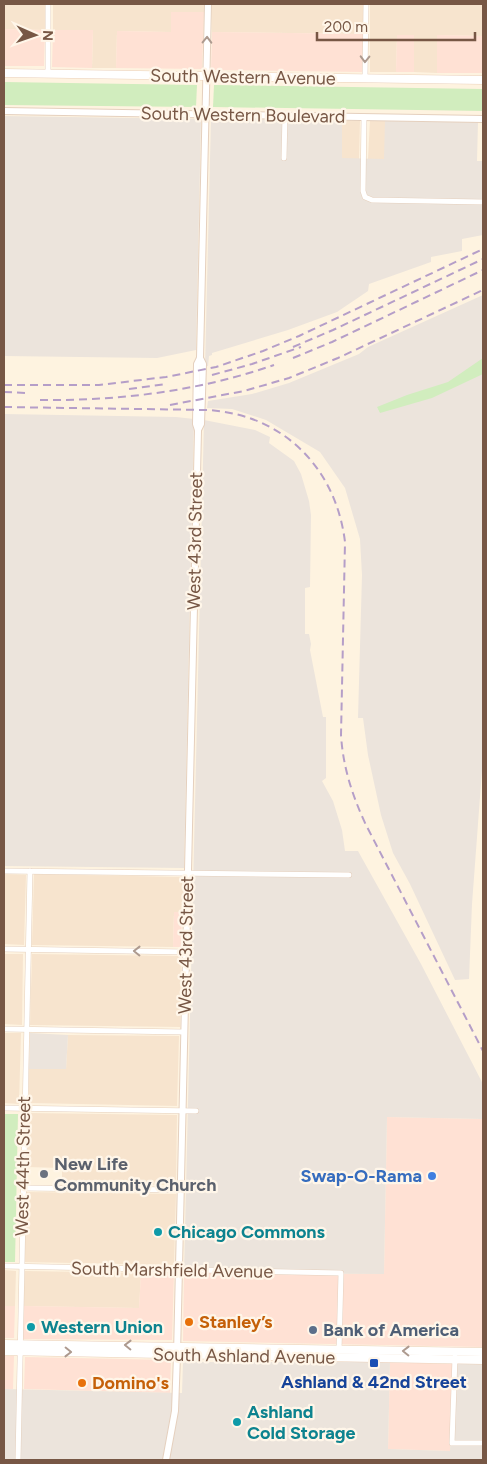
<svg xmlns="http://www.w3.org/2000/svg" width="487" height="1464" font-family="Figtree,sans-serif">
	<style>
		.residential { fill: #f7e4ce }
		.commercial { fill: #ffe1d4 }
		.industrial { fill: #ece4dc }
		.green { fill: #d1edbe }
		.lines { fill: none; stroke-linecap: round; stroke-linejoin: round }
		.minor-casing { stroke: #e5d0be; stroke-width: 6 }
		.tertiary-casing { stroke: #e5d0be; stroke-width: 8 }
		.secondary-casing { stroke: #ebd1bb; stroke-width: 9 }
		.minor { stroke: #fff; stroke-width: 5 }
		.tertiary { stroke: #fff; stroke-width: 6 }
		.secondary { stroke: #fff; stroke-width: 8 }
		.rail { stroke: #b59ec8; stroke-width: 2; stroke-dasharray: 8 5; stroke-linecap: butt }
		.oneway { stroke: #ad9a8f }
		.worship-dot { fill: #6b7280; stroke: #fff6e9; stroke-width: 2 }
		.shop-dot { fill: #3f7fe0; stroke: #fff6e9; stroke-width: 2 }
		.culture-dot { fill: #0f9aa8; stroke: #fff6e9; stroke-width: 2 }
		.food-dot { fill: #e8710a; stroke: #fff6e9; stroke-width: 2 }
		.service-dot { fill: #5c6f8a; stroke: #fff6e9; stroke-width: 2 }
		.transit-dot { fill: #1a4fb4; stroke: #fff6e9; stroke-width: 2 }
		.labels { text-anchor: middle; dominant-baseline: central; stroke-width: 4.5; stroke-linejoin: round; paint-order: stroke }
		.street-label { font-size: 18px; fill: #775745; stroke: #fff6e9 }
		.worship-label { font-size: 18px; font-weight: bold; fill: #5b616d; stroke: #fff6e9; text-anchor: start }
		.shop-label { font-size: 18px; font-weight: bold; fill: #366cbe; stroke: #fff6e9; text-anchor: end }
		.culture-label { font-size: 18px; font-weight: bold; fill: #0d838f; stroke: #fff6e9; text-anchor: start }
		.food-label { font-size: 18px; font-weight: bold; fill: #c56008; stroke: #fff6e9; text-anchor: start }
		.service-label { font-size: 18px; font-weight: bold; fill: #4e5e75; stroke: #fff6e9; text-anchor: start }
		.transit-label { font-size: 18px; font-weight: bold; fill: #164399; stroke: #fff6e9 }
	</style>
	<rect width="100%" height="100%" fill="#fef3e0"/>
	<!-- residential -->
	<g class="residential">
		<polygon points="4,4 46,4 45,30 4,29"/>
		<polygon points="53,4 204,4 204,12 171,12 171,32 117,31 116,68 92,68 93,30 53,30"/>
		<polygon points="212,4 363,4 363,34 212,32"/>
		<polygon points="370,4 483,4 483,36 437,35 437,73 414,72 414,35 397,35 396,72 370,72"/>
		<polygon points="370,120 385,120 385,159 368,159"/>
		<polygon points="342,121 360,121 359,159 342,159"/>
		<polygon points="4,874 26,875 24,945 4,944"/>
		<polygon points="34,874 184,877 182,912 174,912 173,947 32,945"/>
		<polygon points="4,954 23,954 22,1025 4,1024"/>
		<polygon points="32,954 181,956 180,1027 30,1025"/>
		<polygon points="4,1033 21,1033 19,1104 4,1103"/>
		<polygon points="68,1035 179,1036 177,1106 29,1103 29,1069 66,1069"/>
		<polygon points="29,1113 177,1115 176,1185 62,1183 62,1168 27,1167"/>
		<polygon points="26,1192 176,1194 174,1265 24,1262"/>
		<polygon points="4,1270 16,1271 15,1306 4,1306"/>
		<polygon points="25,1271 141,1273 139,1308 23,1306"/>
	</g>
	<!-- commercial -->
	<g class="commercial">
		<polygon points="171,12 204,12 202,69 116,68 117,31 171,32"/>
		<polygon points="4,29 45,30 44,66 4,66"/>
		<polygon points="53,30 93,30 92,68 52,67"/>
		<polygon points="212,32 363,34 362,72 211,70"/>
		<polygon points="397,35 414,35 414,72 396,72"/>
		<polygon points="437,35 483,36 483,73 437,73"/>
		<polygon points="174,912 182,912 181,947 173,947"/>
		<polygon points="387,1117 483,1119 483,1347 183,1341 184,1273 384,1274"/>
		<polygon points="141,1273 174,1273 172,1340 23,1339 23,1306 139,1308"/>
		<polygon points="4,1306 15,1306 14,1338 4,1338"/>
		<polygon points="4,1356 14,1356 13,1389 4,1389"/>
		<polygon points="25,1357 171,1360 170,1393 24,1389"/>
		<polygon points="390,1362 453,1364 450,1451 388,1449"/>
	</g>
	<!-- industrial -->
	<g class="industrial">
		<polygon points="4,116 201,119 196,350 157,358 4,356"/>
		<polygon points="211,118 342,121 342,158 384,159 385,120 478,122 477,161 483,161 483,235 462,239 462,251 431,257 431,262 369,284 368,291 337,312 288,330 212,353 212,355 209,356 208,366 205,367"/>
		<polygon points="483,295 483,757 472,904 469,979 455,980 410,884 393,853 381,815 368,755 363,718 358,718 362,575 360,539 345,488 320,452 266,420 232,409 207,408 208,401 252,394 289,383 359,354 368,347"/>
		<polygon points="4,414 176,417 194,419 184,868 4,866"/>
		<polygon points="204,420 255,430 270,437 269,443 294,461 301,474 309,501 311,515 310,587 305,588 305,634 309,634 311,644 310,650 323,717 326,717 326,778 322,781 333,801 342,830 345,851 358,851 421,964 483,1084 483,1119 387,1117 384,1274 184,1273"/>
		<polygon points="30,1033 68,1035 66,1069 29,1069"/>
		<polygon points="183,1362 390,1362 388,1449 450,1451 453,1364 483,1364 483,1460 4,1460 4,1389 182,1393"/>
	</g>
	<!-- green -->
	<g class="green">
		<polygon points="4,82 197,85 196,107 4,105"/>
		<polygon points="214,85 483,89 483,111 213,107"/>
		<polygon points="483,358 483,374 432,398 380,413 377,407 407,395 448,382"/>
		<polygon points="4,1114 18,1114 15,1262 4,1262"/>
	</g>
	<g class="lines">
		<defs>
			<g id="minor">
				<polyline points="48,73 48,4"/>
				<polyline points="365,78 366,4"/>
				<polyline points="364,117 363,191 365,197 372,200 483,202"/>
				<polyline points="284,158 285,115"/>
				<polyline points="4,871 349,875"/>
				<polyline points="4,949 186,952"/>
				<polyline points="4,1029 184,1032"/>
				<polyline points="4,1108 196,1111"/>
				<polyline points="23,1188 181,1190"/>
				<polyline points="4,1266 341,1273 339,1351"/>
				<polyline points="455,1357 452,1443 483,1443"/>
				<polyline points="18,1460 30,871"/>
			</g>
			<g id="tertiary">
				<polyline points="4,111 483,119"/>
				<polyline points="198,430 201,424 203,364 200,358"/>
				<polyline points="166,1460 175,1411 177,1355 198,430 196,424 197,364 200,358 208,4"/>
			</g>
			<g id="secondary">
				<polyline points="4,73 483,80"/>
				<polyline points="4,1344 483,1352"/>
				<polyline points="4,1351 483,1360"/>
			</g>
		</defs>
		<!-- minor casing -->
		<use href="#minor" class="minor-casing"/>
		<!-- tertiary casing -->
		<use href="#tertiary" class="tertiary-casing"/>
		<!-- secondary casing -->
		<use href="#secondary" class="secondary-casing"/>
		<!-- minor -->
		<use href="#minor" class="minor"/>
		<!-- tertiary -->
		<use href="#tertiary" class="tertiary"/>
		<!-- secondary -->
		<use href="#secondary" class="secondary"/>
		<!-- rail -->
		<g class="rail">
			<polyline points="293,347 333,330 483,259"/>
			<polyline points="293,358 332,342 483,270"/>
			<polyline points="212,375 252,364 301,347"/>
			<polyline points="4,385 99,385 166,377 216,367 263,351 299,336 483,249"/>
			<polyline points="129,389 166,384"/>
			<polyline points="4,392 26,393"/>
			<path d="M40,400c80,1 159,-9 234,-35"/>
			<polyline points="170,405 244,391 289,378 338,358 483,290"/>
			<path d="M4,407l203,3c76,4 129,58 138,132l-4,193c2,32 11,60 25,90l117,226"/>
		</g>
	</g>
	<!-- one-way arrows -->
	<defs><path id="oneway-chevron" d="M-2-3.5L2.5 0L-2 3.5" fill="none" stroke-width="1.6" stroke-linecap="round" stroke-linejoin="round" transform="scale(1.25)"/></defs>
	<g class="oneway">
		<use href="#oneway-chevron" transform="translate(207 40) rotate(-89)"/>
		<use href="#oneway-chevron" transform="translate(365 59) rotate(91)"/>
		<use href="#oneway-chevron" transform="translate(137 951) rotate(-179)"/>
		<use href="#oneway-chevron" transform="translate(128 1345) rotate(-179)"/>
		<use href="#oneway-chevron" transform="translate(406 1351) rotate(-179)"/>
		<use href="#oneway-chevron" transform="translate(68 1352) rotate(1)"/>
	</g>
	<!-- markers -->
	<circle class="worship-dot" cx="44" cy="1174" r="5"/>
	<circle class="shop-dot" cx="432" cy="1176" r="5"/>
	<g class="culture-dot">
		<circle cx="158" cy="1232" r="5"/>
		<circle cx="31" cy="1327" r="5"/>
		<circle cx="237" cy="1422" r="5"/>
	</g>
	<g class="food-dot">
		<circle cx="189" cy="1322" r="5"/>
		<circle cx="82" cy="1383" r="5"/>
	</g>
	<circle class="service-dot" cx="313" cy="1330" r="5"/>
	<rect class="transit-dot" x="369" y="1358" width="10" height="10" rx="2.5"/>
	<g class="labels">
		<!-- street labels -->
		<g class="street-label">
			<text transform="translate(243 77) rotate(1)">South Western Avenue</text>
			<text transform="translate(243 115) rotate(1)">South Western Boulevard</text>
			<text transform="translate(195 541) rotate(-89)">West 43rd Street</text>
			<text transform="translate(186 945) rotate(-89)">West 43rd Street</text>
			<text transform="translate(23 1166) rotate(-89)">West 44th Street</text>
			<text transform="translate(172 1270) rotate(1)">South Marshfield Avenue</text>
			<text transform="translate(244 1356) rotate(1)">South Ashland Avenue</text>
		</g>
		<!-- worship labels -->
		<g class="worship-label">
			<text x="54" y="1164">New Life<tspan x="54" dy="21">Community Church</tspan></text>
		</g>
		<!-- shop labels -->
		<g class="shop-label">
			<text x="422" y="1176">Swap-O-Rama</text>
		</g>
		<!-- culture labels -->
		<g class="culture-label">
			<text x="168" y="1232">Chicago Commons</text>
			<text x="41" y="1327">Western Union</text>
			<text x="247" y="1412">Ashland<tspan x="247" dy="21">Cold Storage</tspan></text>
		</g>
		<!-- food labels -->
		<g class="food-label">
			<text x="199" y="1322">Stanley’s</text>
			<text x="92" y="1383">Domino's</text>
		</g>
		<!-- service labels -->
		<g class="service-label">
			<text x="323" y="1330">Bank of America</text>
		</g>
		<!-- transit labels -->
		<g class="transit-label">
			<text x="374" y="1382">Ashland &amp; 42nd Street</text>
		</g>
	</g>
	<!-- border -->
	<rect width="487" height="1464" fill="none" stroke="#775745" stroke-width="10"/>
	<!-- north arrow -->
	<g transform="translate(35 35) rotate(92)" stroke="#fff6e9" stroke-width="4" paint-order="stroke">
	<path d="M0-4L9 19L0 12L-9 19Z" fill="#775745"/>
	<text y="-8" font-size="14" font-weight="bold" text-anchor="middle" fill="#775745">N</text>
	</g>
	<!-- scale -->
	<path d="M317 32v8h158v-8" fill="none" stroke="#775745" stroke-width="2.5"/>
	<text x="324" y="32" font-size="15" fill="#775745" stroke="#fff6e9" stroke-width="4" paint-order="stroke">200 m</text>
</svg>
